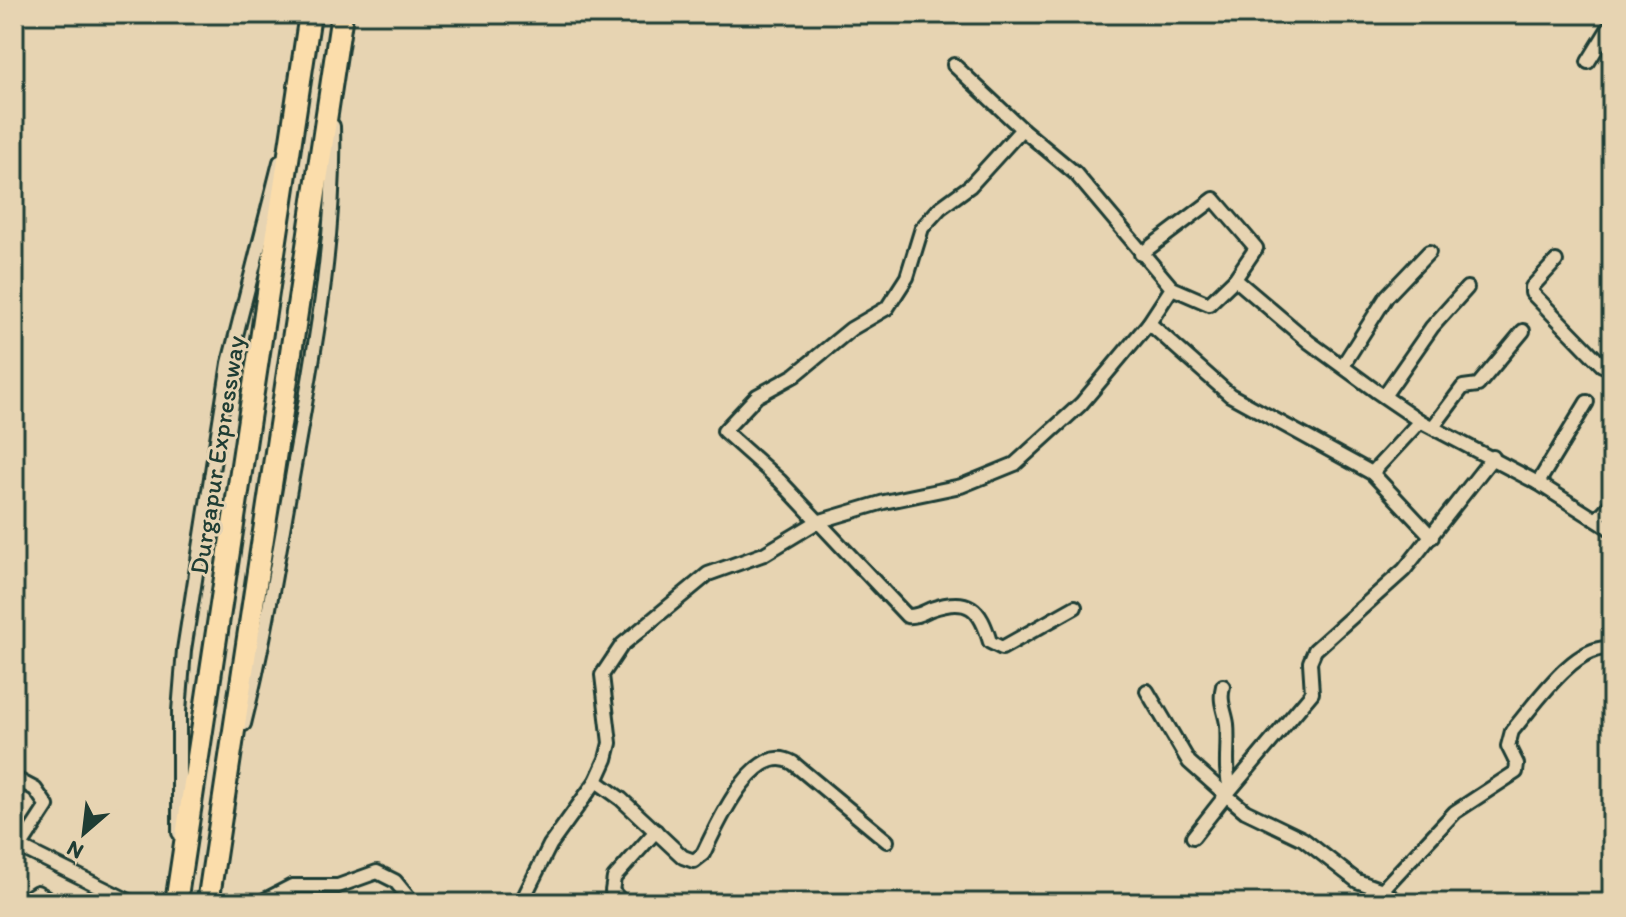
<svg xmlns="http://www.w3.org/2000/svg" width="1626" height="917" font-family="Itim,sans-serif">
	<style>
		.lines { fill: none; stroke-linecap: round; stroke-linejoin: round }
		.minor-casing { stroke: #1f3d34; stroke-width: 18 }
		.tertiary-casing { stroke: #1f3d34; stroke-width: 20 }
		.trunk-casing { stroke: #1f3d34; stroke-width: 26 }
		.minor { stroke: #e7d4b2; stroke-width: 12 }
		.tertiary { stroke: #e7d4b2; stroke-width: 14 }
		.trunk { stroke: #fbddab; stroke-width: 20 }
		.labels { text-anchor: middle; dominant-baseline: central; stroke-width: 6; stroke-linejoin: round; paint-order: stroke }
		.street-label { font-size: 26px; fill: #1f3d34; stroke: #e7d4b2 }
	</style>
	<rect width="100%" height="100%" fill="#e7d4b2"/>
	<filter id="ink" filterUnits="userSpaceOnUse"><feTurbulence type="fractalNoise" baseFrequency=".0125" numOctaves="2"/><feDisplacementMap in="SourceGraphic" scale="16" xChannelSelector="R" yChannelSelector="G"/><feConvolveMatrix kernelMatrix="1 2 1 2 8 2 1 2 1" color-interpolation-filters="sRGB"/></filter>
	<g filter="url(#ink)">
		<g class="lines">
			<defs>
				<g id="minor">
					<polyline points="1588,62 1612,23"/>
					<polyline points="954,65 1022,129 1075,173 1172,288 1149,323"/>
					<path d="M1022,129l-52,57 -30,22 -18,20 -15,49 -20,31 -36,21 -56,46 -38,21 -33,35 56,50 127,135c9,1 15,-3 24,-7 38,-13 49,-1 59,33l12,6 73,-41"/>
					<polyline points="1141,254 1214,199 1256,248 1235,279"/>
					<polyline points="1556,261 1532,287 1532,293 1602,365 1612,369"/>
					<polyline points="1172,288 1209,304 1235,279 1309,342 1376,391 1420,421 1538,483 1612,530"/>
					<polyline points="1343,365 1387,296 1429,252"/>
					<polyline points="1384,396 1432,327 1467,288"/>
					<polyline points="1433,427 1463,387 1478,385 1523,331"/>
					<polyline points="1372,473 1420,421"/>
					<polyline points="1538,483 1587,402"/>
					<polyline points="1597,519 1612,503"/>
					<path d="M1223,686c-4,16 2,24 4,38 2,23 -3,43 3,65"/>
					<polyline points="1147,691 1189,762 1226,795 1193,837"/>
					<path d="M244,724c21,-83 34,-167 49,-252 20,-114 43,-229 40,-346"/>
					<polyline points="14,778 35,789 47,806 21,846"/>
					<path d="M596,781l25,18 62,58 11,4 9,-7c13,-26 50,-115 90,-91l94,78"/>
					<polyline points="179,833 179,711 184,650 229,363 280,162"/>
					<polyline points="14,844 129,901"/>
					<path d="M1382,890l73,-78 61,-40 1,-8 -9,-18 4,-15c22,-25 64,-90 100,-82"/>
					<polyline points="20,903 37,892 56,903"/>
					<polyline points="259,903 292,886 338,886 377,872 395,881 413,903"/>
					<polyline points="521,903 550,845 596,781 606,759 610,743 602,675 622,645 708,574 764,554 817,522 884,502 961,486 1015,464 1081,404 1149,323 1230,395 1372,473 1432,537"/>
					<polyline points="623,903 612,891 614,878 656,831"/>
					<polyline points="1400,903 1382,890 1357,881 1303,839 1245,811 1226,795 1312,693 1310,662 1315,650 1404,570 1493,457"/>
				</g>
				<polyline id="tertiary" points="128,903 141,903"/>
				<g id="trunk">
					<polyline points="176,903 310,14"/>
					<polyline points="208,903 342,14"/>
				</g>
			</defs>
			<!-- minor casing -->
			<use href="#minor" class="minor-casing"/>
			<!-- tertiary casing -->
			<use href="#tertiary" class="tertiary-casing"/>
			<!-- trunk casing -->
			<use href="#trunk" class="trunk-casing"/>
			<!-- minor -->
			<use href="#minor" class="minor"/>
			<!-- tertiary -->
			<use href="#tertiary" class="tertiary"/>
			<!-- trunk -->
			<use href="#trunk" class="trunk"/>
		</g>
	</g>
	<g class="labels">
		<!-- street labels -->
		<g class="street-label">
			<text transform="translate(217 455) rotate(-81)">Durgapur Expressway</text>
		</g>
	</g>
	<!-- margin -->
	<rect width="1626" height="917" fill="none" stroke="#e7d4b2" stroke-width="48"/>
	<rect x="24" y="24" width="1578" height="869" fill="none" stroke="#1f3d34" stroke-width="3" filter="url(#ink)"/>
	<!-- north arrow -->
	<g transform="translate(84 833) rotate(208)" stroke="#e7d4b2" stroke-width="6" paint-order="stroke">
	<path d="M0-6L14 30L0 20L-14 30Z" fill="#1f3d34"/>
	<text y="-12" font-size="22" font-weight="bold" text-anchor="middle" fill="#1f3d34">N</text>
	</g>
</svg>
